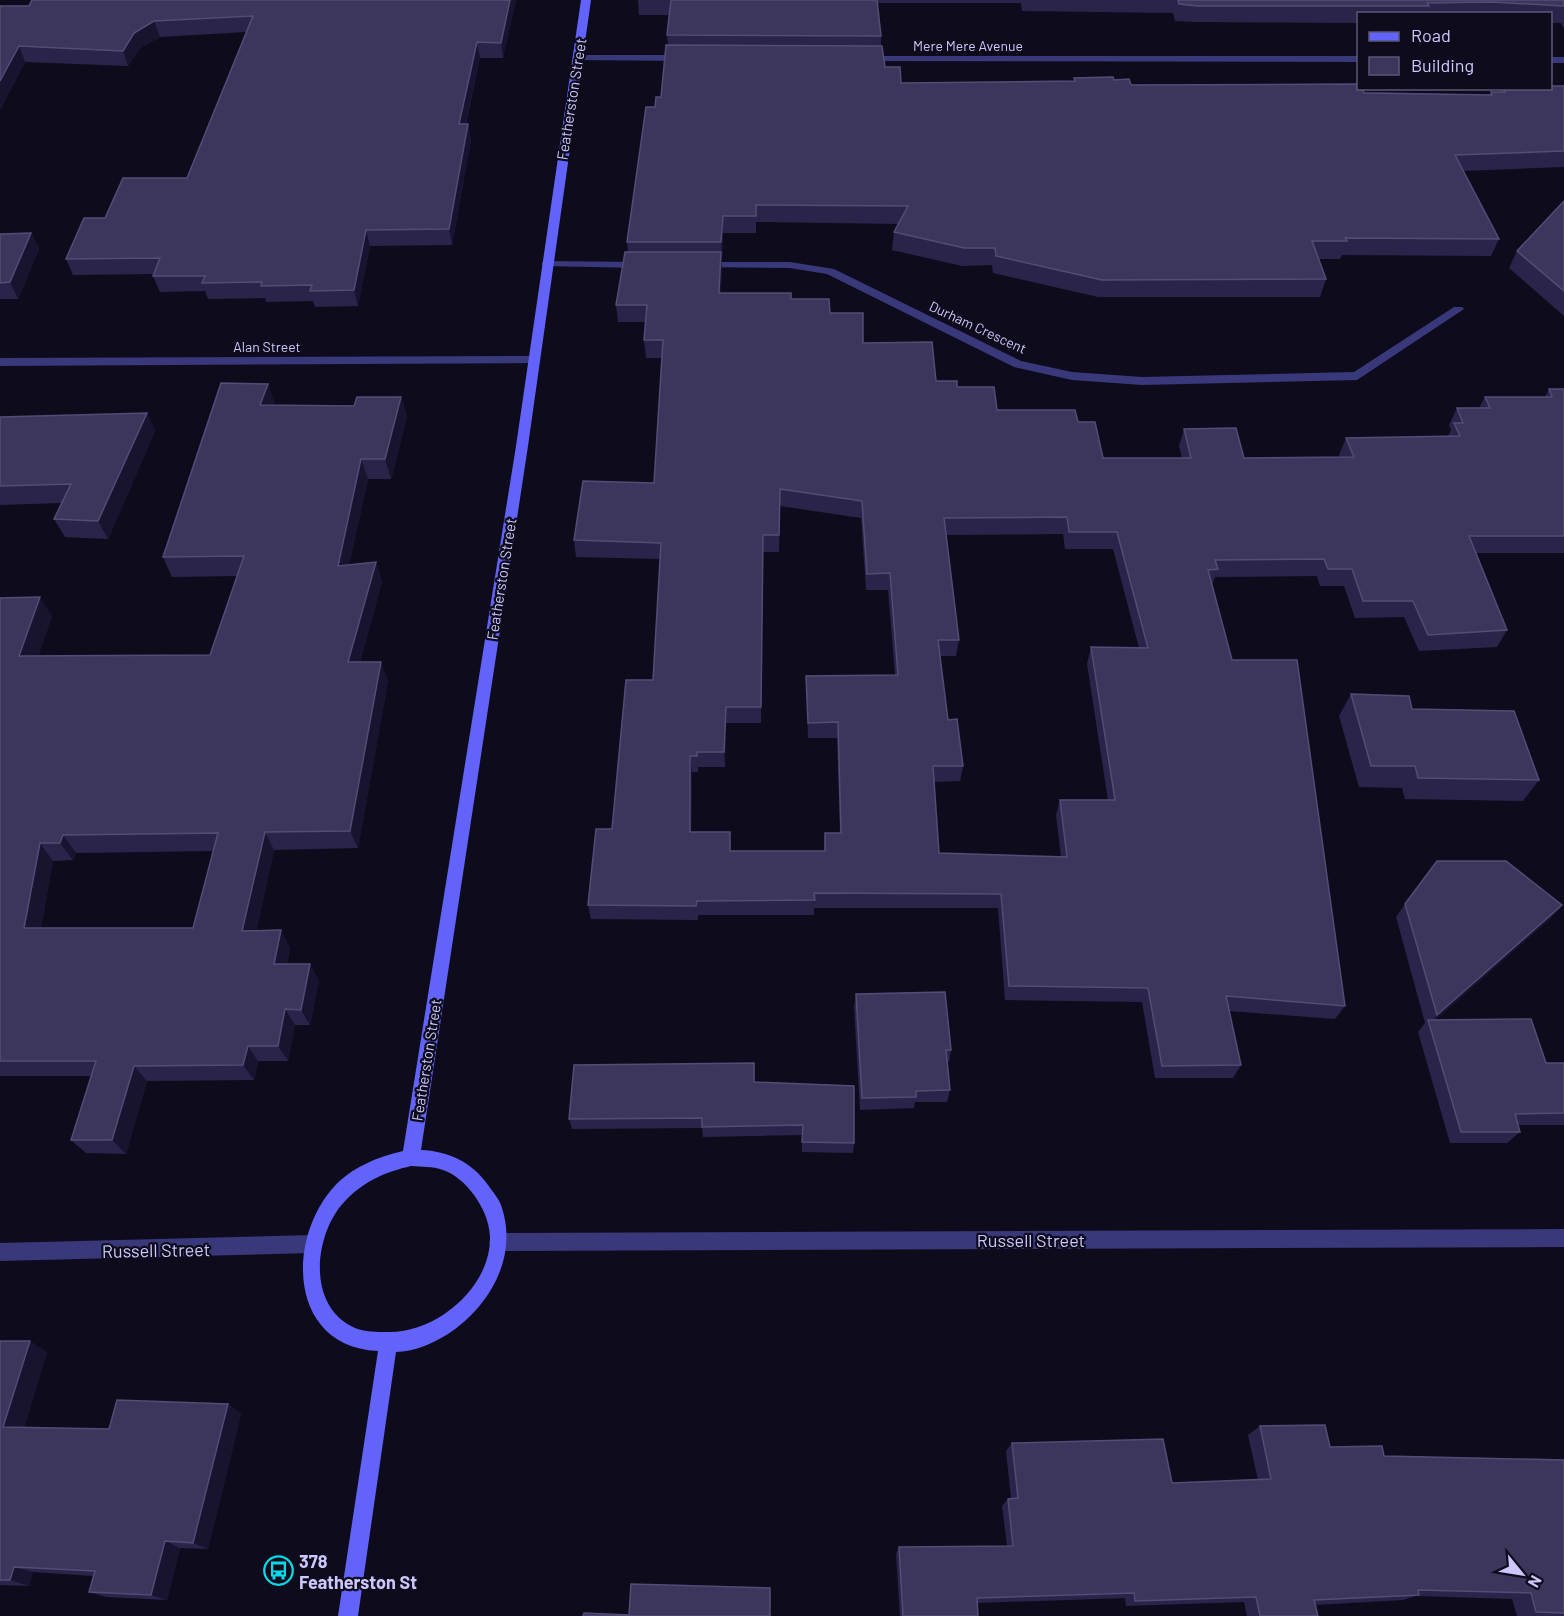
<svg xmlns="http://www.w3.org/2000/svg" width="1564" height="1616" font-family="Barlow,sans-serif">
	<style>
		.lines { fill: none; stroke-linecap: round; stroke-linejoin: round }
		.street { fill: #38387a; fill-rule: evenodd }
		.secondary { fill: #6263fa; fill-rule: evenodd }
		.wall { fill: #2a244a; fill-rule: evenodd }
		.shaded-wall { fill: #18132f }
		.building { fill: #3c365d; stroke: #524d76; stroke-width: 1.5; fill-rule: evenodd }
		.labels { text-anchor: middle; dominant-baseline: central; stroke-width: 4.5; stroke-linejoin: round; paint-order: stroke }
		.far-street-label { font-size: 14px; fill: #ccc8fd; stroke: #0e0c1c }
		.street-label { font-size: 15px; fill: #ccc8fd; stroke: #0e0c1c }
		.near-street-label { font-size: 18px; fill: #ccc8fd; stroke: #0e0c1c }
		.near-poi-label { font-size: 18px; font-weight: bold; fill: #ccc8fd; stroke: #0e0c1c; text-anchor: start }
	</style>
	<rect width="100%" height="100%" fill="#0e0c1c"/>
	<g class="lines">
		<!-- street -->
		<g class="street">
			<polygon points="575,55 684,55 689,58 684,61 578,60 573,57"/>
			<polygon points="861,56 1358,56 1358,62 864,61 859,58"/>
			<rect x="1550" y="57" width="14" height="6"/>
			<polygon points="546,261 641,262 646,265 641,268 542,266 542,262"/>
			<polygon points="701,262 790,262 834,269 1021,361 1072,372 1142,377 1354,372 1454,307 1462,307 1464,309 1357,380 1142,385 1072,380 1014,367 827,274 790,268 697,267 697,263"/>
			<polygon points="535,356 539,357 539,363 0,366 0,358"/>
			<polygon points="1564,1229 1564,1247 498,1251 492,1248 489,1242 492,1236 498,1233"/>
			<polygon points="313,1235 319,1238 322,1244 319,1250 313,1253 0,1261 0,1243"/>
		</g>
		<!-- secondary -->
		<path class="secondary" d="M581,0h10l-63,446 -107,704c27,1 51,12 67,35 5,7 12,15 14,23 16,50 -13,99 -54,126 -14,9 -35,18 -52,18l-38,264h-20l40,-265c-88,-4 -92,-108 -46,-162 18,-21 45,-32 71,-38l113,-705zM411,1166c11,1 21,0 32,4 12,4 23,14 31,25 9,13 15,25 16,42 1,51 -55,97 -103,95 -10,0 -23,0 -32,-4 -50,-22 -41,-97 -8,-129 19,-19 39,-27 64,-33z"/>
	</g>
	<!-- wall -->
	<g class="wall">
		<polygon points="516,0 503,58 480,58 466,124 468,124 471,140 452,245 370,246 358,306 315,307 313,301 266,302 265,298 208,299 205,291 160,292 153,276 154,274 73,275 66,259 105,218 187,178 246,32 160,37 140,48 128,66 25,62 0,110 0,6"/>
		<path d="M638,0h926v29l-3,-6h-10v-9h-192v9l-165,-1 -19,-1 -2,-8 -151,-2 -1,-8h-144l4,33v10l4,21 16,16 173,-2v-3l40,2 17,5 358,10 2,-3h8l2,-4h50l13,-2v81l-101,4 36,68 -8,17 -149,-1 -2,4h-22l8,20 -6,18h-222l-105,-24 -1,-8 -30,1 -70,-16 2,-18 5,-8 -143,-2v11h-33l-1,26h-1v34l70,6 39,14 33,30 73,38 21,6 40,23 81,12 25,36h79l-3,-12 5,-17 60,29 96,-1 -1,-2 7,-17 102,-2 3,-6 -2,-5 8,-17h22l6,-11h60l4,-8h15v164h-88l31,77 -10,17 -78,4 -15,-34 -49,1 -11,-32h-24l-3,-10 -102,1 -3,8 20,75 113,346 -10,13 -106,-8 12,54 -8,13h-78l-13,-76 -137,-2 -7,-92h-184v7h-116v5l-107,-1 -3,-14 24,-76 41,-149 7,-121 -84,-2 -2,-17 80,-57 8,-125h-16l-2,-18 2,-18h-28l-2,-17 12,-53 -1,-10 28,-135 6,-10 7,-52 -1,-10 2,-20h-30zM780,506l81,12 5,72h22l7,85 -89,1 2,62h29l3,95h-15l-1,18h-93l-40,-19 1,-60h6v-5h27l1,-44h35l2,-171h16zM1063,534l2,15h48l26,99 -48,-1 -4,17 21,136h-48l-4,15 5,42 -122,-4 -5,-71 26,-1 3,-15 -15,-46 -8,-64h16l3,-16 -13,-105z"/>
		<polygon points="1564,201 1564,316 1509,268 1517,251"/>
		<polygon points="31,233 39,249 18,299 0,299 0,234"/>
		<path d="M268,384l7,21 79,1 47,-9 6,20 -16,62h-23l-19,86 27,-3 6,20 -22,80 28,19 -30,167 -84,2 -18,81 34,16 -3,17 32,16 -9,45h-15l-7,36h-30l-4,19 -107,1 -21,73 -40,-1 -15,-13 20,-64h-91v-478l52,18 -14,40 172,-1 27,-79 -65,1 -9,-20zM214,851l-21,77h-152l12,-67 20,-1 3,-7z"/>
		<polygon points="147,413 155,431 108,539 65,537 54,519 62,503 0,505 0,417"/>
		<polygon points="1351,694 1412,709 1539,780 1523,801 1405,799 1402,788 1359,787 1339,716"/>
		<polygon points="1405,904 1562,905 1550,919 1435,1020 1546,1063 1564,1063 1564,1125 1518,1125 1520,1132 1507,1143 1450,1143 1418,1032 1425,1023 1396,917"/>
		<polygon points="856,994 951,1050 949,1062 947,1062 950,1090 947,1102 915,1102 914,1108 860,1110 854,1007"/>
		<polygon points="755,1082 854,1143 853,1153 802,1152 802,1135 703,1137 702,1128 572,1129 569,1119"/>
		<polygon points="0,1341 47,1352 24,1428 109,1429 228,1404 241,1414 208,1549 180,1548 167,1600 106,1597 89,1592 93,1576 33,1572 29,1586 0,1585"/>
		<polygon points="1260,1426 1330,1447 1384,1456 1564,1460 1564,1616 1517,1616 1512,1599 1416,1596 1403,1600 1315,1605 1318,1616 1247,1616 1244,1602 1126,1606 1125,1598 977,1603 978,1616 900,1616 896,1554 899,1547 1007,1546 1002,1506 1008,1499 1011,1498 1006,1451 1012,1443 1172,1483 1258,1480 1248,1435"/>
	</g>
	<!-- shaded-wall -->
	<g class="shaded-wall">
		<polygon points="510,0 516,0 503,58 501,43"/>
		<polygon points="154,21 160,37 140,48 128,66 123,51 134,33"/>
		<polygon points="477,42 480,58 462,140 459,124"/>
		<polygon points="19,46 25,62 0,110 0,81"/>
		<polygon points="468,124 471,140 452,245 449,229"/>
		<polygon points="723,216 723,233 722,259 721,242"/>
		<polygon points="366,230 370,246 358,306 354,290"/>
		<polygon points="31,233 39,249 18,299 10,282"/>
		<polygon points="721,252 722,270 720,310 719,293"/>
		<polygon points="268,384 275,404 268,425 260,405"/>
		<polygon points="401,397 407,417 391,479 385,459"/>
		<polygon points="147,413 155,431 108,539 98,521"/>
		<polygon points="361,459 368,479 345,585 338,566"/>
		<polygon points="376,562 382,582 355,681 348,662"/>
		<polygon points="40,597 52,616 31,675 19,656"/>
		<polygon points="381,662 388,681 358,848 350,831"/>
		<polygon points="726,707 726,723 725,767 724,752"/>
		<polygon points="690,756 692,772 691,847 690,832"/>
		<polygon points="265,832 274,850 252,947 242,931"/>
		<polygon points="63,835 76,853 73,860 60,843"/>
		<polygon points="40,843 53,861 38,944 24,928"/>
		<polygon points="1562,905 1550,919 1430,1025 1437,1015"/>
		<polygon points="281,930 290,947 283,981 274,964"/>
		<polygon points="310,964 319,980 310,1025 301,1010"/>
		<polygon points="285,1009 295,1025 288,1061 278,1046"/>
		<polygon points="248,1046 258,1061 254,1080 243,1065"/>
		<polygon points="134,1066 147,1081 126,1154 112,1140"/>
		<polygon points="30,1341 47,1352 22,1436 3,1427"/>
		<polygon points="228,1404 241,1414 208,1549 193,1543"/>
		<polygon points="165,1541 180,1548 167,1600 151,1595"/>
		<polygon points="14,1567 33,1572 29,1586 10,1580"/>
	</g>
	<!-- building -->
	<g class="building">
		<polygon points="32,0 510,0 501,43 477,42 459,124 468,124 449,229 366,230 354,290 310,291 312,285 261,286 262,282 202,283 205,276 153,276 160,258 66,259 84,218 105,218 123,178 187,178 253,16 154,21 134,33 123,51 19,46 0,81 0,6 29,6"/>
		<polygon points="671,0 877,0 881,36 667,35"/>
		<polygon points="1178,0 1564,0 1564,6 1492,2 1427,3 1429,6 1198,6 1179,4"/>
		<polygon points="666,45 882,46 885,67 900,67 901,83 1075,81 1074,78 1113,77 1114,80 1129,79 1131,85 1359,84 1359,88 1362,88 1364,93 1492,95 1491,92 1505,92 1504,88 1551,88 1551,86 1564,86 1564,151 1455,155 1499,239 1345,238 1347,241 1312,241 1326,279 1102,280 996,256 995,248 964,248 894,232 908,206 756,205 756,216 723,216 721,242 627,242 646,107 655,107 656,97 661,97"/>
		<polygon points="1564,201 1564,291 1517,251"/>
		<polygon points="31,233 10,282 0,283 0,234"/>
		<path d="M625,252h96l-2,41h72v6h38l1,14h33v30l69,-1 4,39h21v6h37l3,23h78l3,12h17l8,36h88l-7,-29 52,-1 8,30 110,-1 -8,-19 114,-2 -6,-13h9l-6,-15h33l-5,-11h67l-3,-8h15v147h-95l38,94 -79,5 -15,-34h-50l-11,-32h-24l-4,-10 -109,1 3,9 -10,1 24,90h65l48,346 -119,-10 15,69 -79,1 -14,-78 -139,-2 -8,-92 -187,-1 1,7 -118,1 -1,5 -108,-1 8,-76h16l14,-149h27l8,-137 -87,-3 9,-59 71,2 9,-143h-19l3,-35h-31zM780,489l82,12 5,73 23,-1 8,102 -92,1 2,47 30,-1 3,111h-16v18h-95v-19h-40v-76h7v-4h27l2,-45h35l2,-172h16zM1067,517l2,15h48l31,116 -57,-1 24,153h-55l7,57 -128,-4 -6,-87h30l-6,-47 -9,1 -10,-80h21l-15,-122z"/>
		<path d="M221,383l47,1 -8,21 94,1 3,-9h44l-16,62h-24l-23,107 38,-4 -28,100h33l-31,169 -85,1 -23,99 39,-1 -7,34h36l-9,46 -16,-1 -7,37h-30l-5,19 -109,1 -22,74h-41l25,-79h-96v-463l40,-1 -21,59 191,-1 34,-99 -81,1zM218,833l-25,95h-169l16,-85h20l3,-8z"/>
		<polygon points="147,413 98,521 54,519 71,484 0,486 0,417"/>
		<polygon points="1351,694 1409,696 1412,709 1514,711 1539,780 1418,778 1415,766 1371,766"/>
		<polygon points="1437,861 1506,861 1562,905 1437,1015 1405,904"/>
		<polygon points="945,992 951,1050 946,1050 950,1090 916,1091 916,1097 862,1098 856,994"/>
		<polygon points="1531,1019 1546,1063 1564,1063 1564,1113 1515,1114 1520,1132 1461,1132 1428,1020"/>
		<polygon points="754,1063 754,1082 854,1086 854,1143 802,1142 803,1125 702,1127 702,1118 569,1119 574,1065"/>
		<polygon points="0,1341 30,1341 3,1427 109,1429 117,1400 228,1404 193,1543 165,1541 151,1595 89,1592 95,1571 14,1567 10,1580 0,1580"/>
		<polygon points="1325,1425 1330,1447 1382,1446 1384,1456 1564,1460 1564,1613 1536,1612 1531,1593 1418,1590 1419,1595 1314,1600 1318,1616 1260,1616 1256,1597 1135,1601 1134,1593 977,1598 978,1616 903,1616 899,1547 1013,1546 1008,1499 1018,1498 1012,1443 1163,1439 1172,1483 1271,1479 1260,1426"/>
		<polygon points="631,1584 770,1588 770,1616 583,1616 584,1613 629,1615"/>
	</g>
	<!-- icons -->
	<defs>
		<symbol id="bus-ring" viewBox="-11 -11 22 22"><circle r="9.5" fill="#0e0c1c" stroke="#07dbea" stroke-width="1.5"/><path d="M-5-6H5V4H4V6H2V4H-2V6H-4V4H-5ZM-3.5-4V0h7V-4ZM-3.5 1.2v1.5H-2V1.2ZM2 1.2v1.5H3.5V1.2Z" fill="#07dbea"/></symbol>
	</defs>
	<g fill-rule="evenodd">
		<use href="#bus-ring" x="262" y="1554" width="33" height="33"/>
	</g>
	<g class="labels">
		<!-- far-street labels -->
		<g class="far-street-label">
			<text x="968" y="45">Mere Mere Avenue</text>
			<text transform="translate(978 327) rotate(25)">Durham Crescent</text>
			<text x="267" y="346">Alan Street</text>
		</g>
		<!-- street labels -->
		<g class="street-label">
			<text transform="translate(571 99) rotate(-81)">Featherston Street</text>
			<text transform="translate(501 579) rotate(-81)">Featherston Street</text>
			<text transform="translate(426 1060) rotate(-81)">Featherston Street</text>
		</g>
		<!-- near-street labels -->
		<g class="near-street-label">
			<text x="1031" y="1240">Russell Street</text>
			<text transform="translate(156 1250) rotate(-1)">Russell Street</text>
		</g>
		<!-- near-poi labels -->
		<g class="near-poi-label">
			<text x="299" y="1561">378<tspan x="299" dy="21">Featherston St</tspan></text>
		</g>
	</g>
	<!-- legend -->
	<rect x="1357" y="12" width="195" height="78" fill="#0e0c1c" stroke="#5a5776" stroke-width="1.5"/>
	<rect x="1369" y="32" width="30" height="9" fill="#6263fa" stroke="#5a5776" stroke-width="1.5"/>
	<text x="1411" y="42" font-size="18" fill="#ccc8fd">Road</text>
	<rect x="1369" y="57" width="30" height="18" fill="#3c365d" stroke="#5a5776" stroke-width="1.5"/>
	<text x="1411" y="72" font-size="18" fill="#ccc8fd">Building</text>
	<!-- north arrow -->
	<g transform="translate(1522 1574) rotate(120)" stroke="#0e0c1c" stroke-width="4.5" paint-order="stroke">
	<path d="M0-4.5L10 22L0 15L-10 22Z" fill="#ccc8fd"/>
	<text y="-9" font-size="16" font-weight="bold" text-anchor="middle" fill="#ccc8fd">N</text>
	</g>
</svg>
